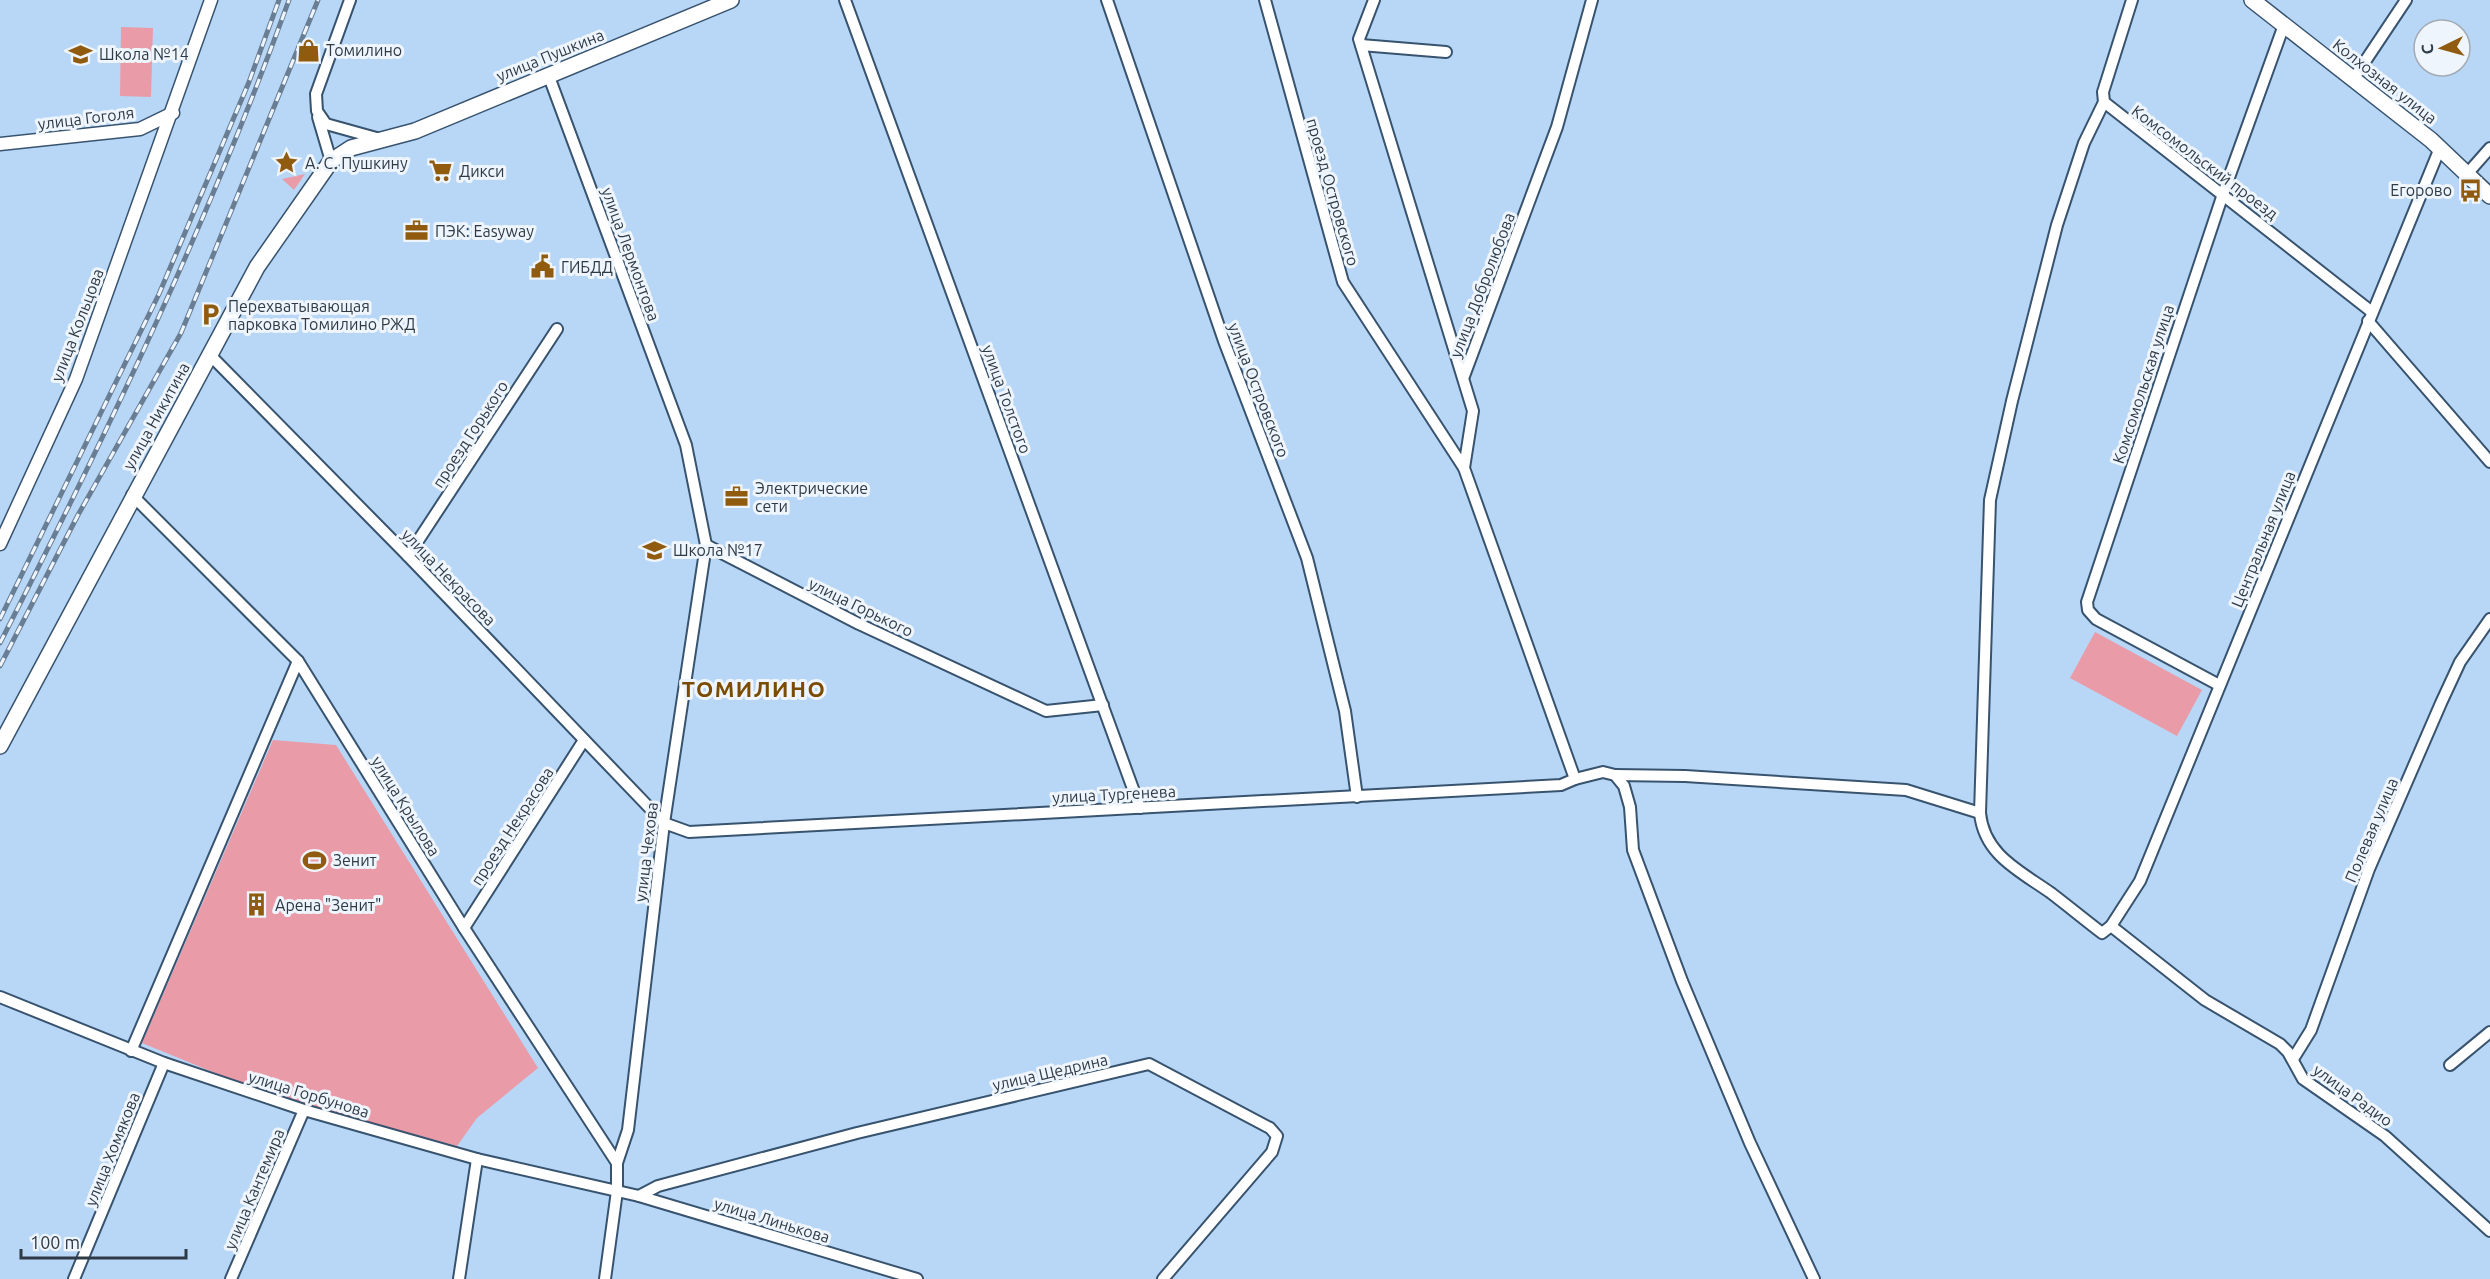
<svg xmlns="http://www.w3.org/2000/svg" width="2490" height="1279" font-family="Ubuntu,sans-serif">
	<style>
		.green { fill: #ea9ba8 }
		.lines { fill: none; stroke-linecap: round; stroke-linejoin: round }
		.minor-casing { stroke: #38536e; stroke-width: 14 }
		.tertiary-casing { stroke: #38536e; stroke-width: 15 }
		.secondary-casing { stroke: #38536e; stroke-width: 18 }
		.minor { stroke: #fff; stroke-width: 10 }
		.tertiary { stroke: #fff; stroke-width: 12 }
		.secondary { stroke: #fff; stroke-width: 15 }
		.rail-casing { stroke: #6a7e93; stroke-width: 5 }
		.rail { stroke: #eff5fc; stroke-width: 3; stroke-dasharray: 9; stroke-linecap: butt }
		.labels { text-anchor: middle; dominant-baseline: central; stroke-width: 6; stroke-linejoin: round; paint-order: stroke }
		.poi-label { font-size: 16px; fill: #2e3b47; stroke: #eff5fc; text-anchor: start }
		.street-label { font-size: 16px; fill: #2e3b47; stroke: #eff5fc }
		.district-label { font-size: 22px; font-weight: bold; letter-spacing: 1.5px; fill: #7b4b00; stroke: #eff5fc }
	</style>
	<rect width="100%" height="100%" fill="#b8d7f7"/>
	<!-- green -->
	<g class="green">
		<polygon points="121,27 153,28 151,97 120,96"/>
		<polygon points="305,174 294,190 282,179"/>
		<polygon points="2095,632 2202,690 2177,736 2070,678"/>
		<polygon points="273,740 336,745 538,1068 477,1118 457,1146 274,1097 142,1043"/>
	</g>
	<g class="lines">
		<defs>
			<g id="minor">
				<polyline points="350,0 316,94 317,111 326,124 380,139"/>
				<polyline points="845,0 1140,808"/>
				<polyline points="1107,0 1224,341 1307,558 1345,711 1357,797"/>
				<polyline points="1265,0 1343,282 1464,468"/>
				<polyline points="2132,0 2103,92 2104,102 2372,312"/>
				<polyline points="1361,45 1446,52"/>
				<polyline points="548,74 686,445 706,545 664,823 628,1130 617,1163 617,1191 605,1279"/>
				<polyline points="2354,78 2406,0"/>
				<path d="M2104,102l-20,41 -27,82 -45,176 -22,99 -10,313c4,42 40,58 71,80 17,13 34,27 51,40l9,-7 29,-45 300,-733"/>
				<polyline points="318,117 331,161"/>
				<polyline points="2467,174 2490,148"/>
				<polyline points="2368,321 2490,462"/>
				<polyline points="210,355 408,556 664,823 689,832 1561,785 1575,779 1464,468 1473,411 1359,39 1374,0"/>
				<polyline points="1464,376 1557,127 1592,0"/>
				<polyline points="132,495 298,661 464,928 617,1163"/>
				<polyline points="706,545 859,624 1046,711 1103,705"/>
				<polyline points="408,556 557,329"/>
				<polyline points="2219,685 2096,619 2088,610 2087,602 2223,194 2284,25"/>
				<polyline points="1615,775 1685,776 1906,790 1980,813"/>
				<polyline points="1575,779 1603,772 1615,775 1624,786 1630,807 1633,850 1682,981 1750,1143 1814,1279"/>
				<polyline points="2111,926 2205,1000 2280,1044 2288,1052 2303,1079 2385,1136 2490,1231"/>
				<polyline points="464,928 584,740"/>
				<polyline points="0,997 164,1063 304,1110 477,1159 639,1196 917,1279"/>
				<polyline points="131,1051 298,661"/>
				<polyline points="2293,1059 2311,1030 2369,869 2441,703 2460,662 2490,619"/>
				<polyline points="2450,1065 2490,1032"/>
				<polyline points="639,1196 658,1186 857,1133 1149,1064 1270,1128 1277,1136 1272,1152 1163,1279"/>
				<polyline points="74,1279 164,1063"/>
				<polyline points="231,1279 304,1110"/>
				<polyline points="459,1279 477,1159"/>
			</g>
			<g id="tertiary">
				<polyline points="0,144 140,129 173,113"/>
				<polyline points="0,544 76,379 211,0"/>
			</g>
			<g id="secondary">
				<polyline points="2252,0 2431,140 2490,196"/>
				<polyline points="0,746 257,267 331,161 351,148 415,131 731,0"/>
			</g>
		</defs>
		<!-- minor casing -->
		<use href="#minor" class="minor-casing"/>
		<!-- tertiary casing -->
		<use href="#tertiary" class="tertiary-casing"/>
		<!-- secondary casing -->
		<use href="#secondary" class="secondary-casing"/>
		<!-- minor -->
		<use href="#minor" class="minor"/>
		<!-- tertiary -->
		<use href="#tertiary" class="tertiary"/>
		<!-- secondary -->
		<use href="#secondary" class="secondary"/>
		<defs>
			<g id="rail">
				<polyline points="0,619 159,294 249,82 279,0"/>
				<path d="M0,643c107,-209 209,-422 289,-643"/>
				<polyline points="0,666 78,515 181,333 318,0"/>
			</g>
		</defs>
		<!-- rail casing -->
		<use href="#rail" class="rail-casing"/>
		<!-- rail -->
		<use href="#rail" class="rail"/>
	</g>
	<!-- icons -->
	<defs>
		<symbol id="shop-bare" viewBox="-9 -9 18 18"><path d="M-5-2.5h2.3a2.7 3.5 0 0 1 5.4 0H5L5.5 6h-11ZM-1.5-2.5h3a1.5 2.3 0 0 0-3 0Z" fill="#905b0f" stroke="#eff5fc" stroke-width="2.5" paint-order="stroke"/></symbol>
		<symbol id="school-bare" viewBox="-9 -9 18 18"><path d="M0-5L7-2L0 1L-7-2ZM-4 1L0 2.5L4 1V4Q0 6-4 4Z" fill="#905b0f" stroke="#eff5fc" stroke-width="2.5" paint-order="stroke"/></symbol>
		<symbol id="sight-bare" viewBox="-9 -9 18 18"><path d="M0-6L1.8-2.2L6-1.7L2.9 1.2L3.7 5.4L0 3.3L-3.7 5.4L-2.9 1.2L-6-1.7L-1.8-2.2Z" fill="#905b0f" stroke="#eff5fc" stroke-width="2.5" paint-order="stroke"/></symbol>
		<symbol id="supermarket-bare" viewBox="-9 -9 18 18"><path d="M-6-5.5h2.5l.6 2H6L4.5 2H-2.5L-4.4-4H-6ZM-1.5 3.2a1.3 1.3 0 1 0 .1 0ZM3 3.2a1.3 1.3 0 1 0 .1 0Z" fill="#905b0f" stroke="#eff5fc" stroke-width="2.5" paint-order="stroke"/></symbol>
		<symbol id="bus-bare" viewBox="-9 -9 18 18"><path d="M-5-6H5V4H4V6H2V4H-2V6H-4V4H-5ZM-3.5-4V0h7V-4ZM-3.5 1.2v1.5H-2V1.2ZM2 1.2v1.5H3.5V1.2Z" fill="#905b0f" stroke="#eff5fc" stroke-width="2.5" paint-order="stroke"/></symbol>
		<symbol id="office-bare" viewBox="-9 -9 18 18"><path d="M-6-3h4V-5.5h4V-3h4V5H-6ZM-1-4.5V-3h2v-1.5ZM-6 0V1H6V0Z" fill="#905b0f" stroke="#eff5fc" stroke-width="2.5" paint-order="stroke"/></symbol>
		<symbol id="civic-bare" viewBox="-9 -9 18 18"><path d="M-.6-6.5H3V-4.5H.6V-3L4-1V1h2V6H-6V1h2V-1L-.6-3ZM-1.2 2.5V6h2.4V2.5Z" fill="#905b0f" stroke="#eff5fc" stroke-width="2.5" paint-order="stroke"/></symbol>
		<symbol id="parking-bare" viewBox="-9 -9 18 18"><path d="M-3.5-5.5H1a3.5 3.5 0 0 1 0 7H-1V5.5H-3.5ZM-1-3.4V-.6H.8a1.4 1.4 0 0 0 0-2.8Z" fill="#905b0f" stroke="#eff5fc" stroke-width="2.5" paint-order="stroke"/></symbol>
		<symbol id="stadium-bare" viewBox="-9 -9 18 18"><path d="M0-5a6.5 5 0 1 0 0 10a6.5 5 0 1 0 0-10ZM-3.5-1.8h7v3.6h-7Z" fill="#905b0f" stroke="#eff5fc" stroke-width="2.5" paint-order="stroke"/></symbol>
		<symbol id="building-bare" viewBox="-9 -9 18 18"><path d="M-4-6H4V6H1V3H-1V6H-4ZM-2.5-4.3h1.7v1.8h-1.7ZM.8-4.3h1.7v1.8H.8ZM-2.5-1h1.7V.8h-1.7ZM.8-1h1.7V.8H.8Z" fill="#905b0f" stroke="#eff5fc" stroke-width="2.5" paint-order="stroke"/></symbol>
	</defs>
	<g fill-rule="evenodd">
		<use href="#shop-bare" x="292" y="34" width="33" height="33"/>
		<use href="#school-bare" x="64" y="38" width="33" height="33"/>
		<use href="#sight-bare" x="270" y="146" width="33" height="33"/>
		<use href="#supermarket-bare" x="424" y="154" width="33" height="33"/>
		<use href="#bus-bare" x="2454" y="174" width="33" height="33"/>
		<use href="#office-bare" x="400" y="214" width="33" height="33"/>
		<use href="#civic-bare" x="526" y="250" width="33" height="33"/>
		<use href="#parking-bare" x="194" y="298" width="33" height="33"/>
		<use href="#office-bare" x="720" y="480" width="33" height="33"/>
		<use href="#school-bare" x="638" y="534" width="33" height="33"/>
		<use href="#stadium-bare" x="298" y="844" width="33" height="33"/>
		<use href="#building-bare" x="240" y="888" width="33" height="33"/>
	</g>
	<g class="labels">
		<!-- poi labels -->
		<g class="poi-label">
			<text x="326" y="50">Томилино</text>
			<text x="99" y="54">Школа №14</text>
			<text x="305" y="163">А. С. Пушкину</text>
			<text x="459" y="171">Дикси</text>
			<text x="2452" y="190" text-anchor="end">Егорово</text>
			<text x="435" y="231">ПЭК: Easyway</text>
			<text x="561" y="267">ГИБДД</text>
			<text x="228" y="306">Перехватывающая<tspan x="228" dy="18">парковка Томилино РЖД</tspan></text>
			<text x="755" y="488">Электрические<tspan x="755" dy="18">сети</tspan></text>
			<text x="673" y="550">Школа №17</text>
			<text x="333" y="860">Зенит</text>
			<text x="275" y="905">Арена "Зенит"</text>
		</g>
		<!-- street labels -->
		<g class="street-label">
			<text transform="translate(550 55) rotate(-22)">улица Пушкина</text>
			<text transform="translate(2385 81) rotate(38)">Колхозная улица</text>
			<text transform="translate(86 118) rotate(-7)">улица Гоголя</text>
			<text transform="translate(2205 162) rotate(37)">Комсомольский проезд</text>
			<text transform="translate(1333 192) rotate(74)">проезд Островского</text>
			<text transform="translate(631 254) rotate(70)">улица Лермонтова</text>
			<text transform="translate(1482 285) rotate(-69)">улица Добролюбова</text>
			<text transform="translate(77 325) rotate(-69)">улица Кольцова</text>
			<text transform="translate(2143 384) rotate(-72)">Комсомольская улица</text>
			<text transform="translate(1259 390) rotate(69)">улица Островского</text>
			<text transform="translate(1007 399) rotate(70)">улица Толстого</text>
			<text transform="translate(156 416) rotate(-61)">улица Никитина</text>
			<text transform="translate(470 434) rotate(-57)">проезд Горького</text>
			<text transform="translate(2263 539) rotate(-68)">Центральная улица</text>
			<text transform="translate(449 577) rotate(46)">улица Некрасова</text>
			<text transform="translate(861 607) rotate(26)">улица Горького</text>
			<text transform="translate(1114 794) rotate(-3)">улица Тургенева</text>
			<text transform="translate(406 806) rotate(58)">улица Крылова</text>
			<text transform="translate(512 826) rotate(-57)">проезд Некрасова</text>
			<text transform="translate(2371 830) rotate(-67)">Полевая улица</text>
			<text transform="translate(646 852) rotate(-83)">улица Чехова</text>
			<text transform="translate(1050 1072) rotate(-13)">улица Щедрина</text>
			<text transform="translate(309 1094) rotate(17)">улица Горбунова</text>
			<text transform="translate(2353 1095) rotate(36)">улица Радио</text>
			<text transform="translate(112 1149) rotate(-68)">улица Хомякова</text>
			<text transform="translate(254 1189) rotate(-67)">улица Кантемира</text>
			<text transform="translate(772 1220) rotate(17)">улица Линькова</text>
		</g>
		<!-- district labels -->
		<g class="district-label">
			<text x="754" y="688">ТОМИЛИНО</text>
		</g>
	</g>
	<!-- north arrow -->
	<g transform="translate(2442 48) rotate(265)"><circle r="28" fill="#eff5fc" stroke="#a2abb4" stroke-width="1.5"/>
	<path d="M0-4.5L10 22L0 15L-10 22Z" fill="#905b0f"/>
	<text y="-9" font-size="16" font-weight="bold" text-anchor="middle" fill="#2e3b47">С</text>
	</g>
	<!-- scale -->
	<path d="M21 1249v9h165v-9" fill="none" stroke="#2e3b47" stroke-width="3"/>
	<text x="30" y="1249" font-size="18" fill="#2e3b47" stroke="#eff5fc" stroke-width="4.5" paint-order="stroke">100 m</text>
</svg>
